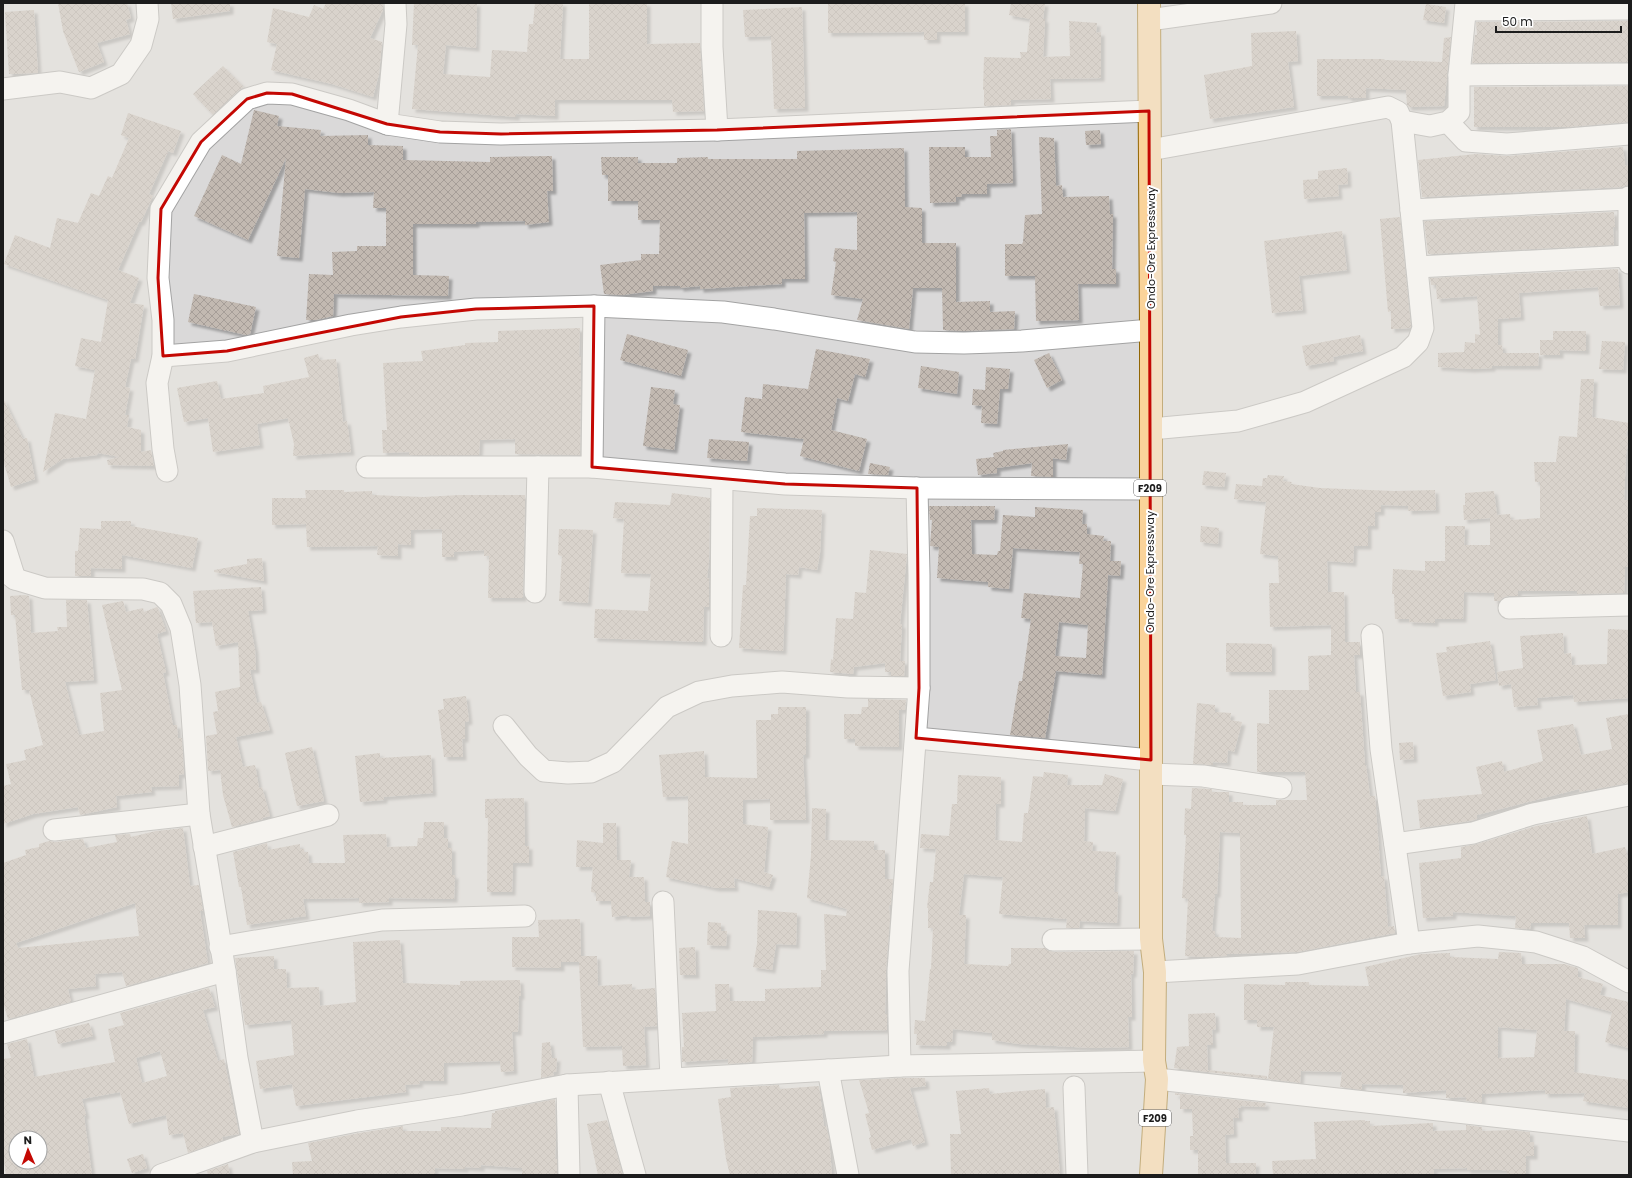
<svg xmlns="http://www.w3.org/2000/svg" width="1632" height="1178" font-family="Poppins,sans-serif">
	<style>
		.residential { fill: #dad9d9; fill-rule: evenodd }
		.building { fill: url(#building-cross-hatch); fill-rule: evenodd; filter: url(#shadow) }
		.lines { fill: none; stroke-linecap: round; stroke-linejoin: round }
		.minor-casing { stroke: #a3a3a3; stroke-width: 23 }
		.major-casing { stroke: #916502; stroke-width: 24 }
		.minor { stroke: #fff; stroke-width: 21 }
		.major { stroke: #fad39a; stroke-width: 22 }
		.marked { fill: none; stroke: #c40803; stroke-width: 3; stroke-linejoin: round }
		.labels { text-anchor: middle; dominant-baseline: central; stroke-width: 4; stroke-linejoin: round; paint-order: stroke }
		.shield { fill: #fff; stroke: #606060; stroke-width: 1 }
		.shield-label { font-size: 10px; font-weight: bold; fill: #1c1c1c }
		.street-label { font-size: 11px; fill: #1c1c1c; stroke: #fff }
	</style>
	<defs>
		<pattern id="building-cross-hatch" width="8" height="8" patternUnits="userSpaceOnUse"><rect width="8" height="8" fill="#c2b9b1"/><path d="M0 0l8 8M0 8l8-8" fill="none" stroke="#a69e98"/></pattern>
		<filter id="shadow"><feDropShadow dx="3.5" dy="3.5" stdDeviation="1" flood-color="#0004"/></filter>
	</defs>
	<rect width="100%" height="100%" fill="#edeae1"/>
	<!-- residential -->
	<path class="residential" d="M3,3h1626v1172h-1626zM16,1138h24v24h-24z"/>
	<!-- building -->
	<g class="building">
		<polygon points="58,3 127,3 131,18 126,20 130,34 97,43 104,62 79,72 63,31"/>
		<polygon points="171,3 230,3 230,11 173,19"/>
		<polygon points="326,3 383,3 383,10 370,38 382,42 379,74 373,97 332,84 271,70 277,44 267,42 273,8 309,17 314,5 323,9"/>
		<polygon points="414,3 477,3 476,48 446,45 443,74 490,77 492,50 527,52 529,24 533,24 535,3 563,3 560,59 589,59 589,3 647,3 647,44 700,43 704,111 673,112 672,100 555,100 555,116 516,114 516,117 412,109 418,45 412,45"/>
		<polygon points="828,3 965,3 965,32 937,32 937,40 924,40 924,32 828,33"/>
		<polygon points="1011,3 1045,3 1043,19 1045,19 1043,57 1070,56 1069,21 1097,23 1096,33 1101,32 1101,78 1050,79 1051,99 1011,100 1011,105 984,106 984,90 983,90 984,57 1021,58 1020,52 1027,52 1030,19 1009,15"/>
		<polygon points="1426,4 1446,7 1444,23 1423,20"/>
		<polygon points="802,7 805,108 774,109 771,36 745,37 743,10"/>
		<polygon points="34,10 38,73 9,74 5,12"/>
		<polygon points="1629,21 1629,62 1472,63 1475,35 1477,35 1476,22"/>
		<polygon points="1296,31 1298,61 1288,62 1294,107 1210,119 1204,75 1252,66 1251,33"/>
		<polygon points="1451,37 1444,106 1409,107 1407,105 1406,90 1366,88 1366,98 1348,98 1348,96 1317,96 1317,59 1384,59 1385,60 1442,62 1444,38"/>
		<polygon points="223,66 244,87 239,90 213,115 193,94"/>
		<polygon points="1629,86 1629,122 1567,127 1474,127 1474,87"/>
		<polygon points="254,110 279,116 277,126 321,130 320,136 368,135 368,145 403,146 403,160 490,162 490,157 552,156 553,191 547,191 549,222 525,225 525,221 476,222 476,224 413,224 413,275 449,276 448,296 334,294 333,316 316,320 306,320 309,274 333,275 332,252 357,251 357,246 386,246 386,208 373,208 374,192 339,193 305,189 299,258 277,256 286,158 248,240 194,216 222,155 241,164"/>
		<polygon points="128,113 181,131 173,153 168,151 149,194 153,196 141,222 139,222 118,270 139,278 130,303 144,305 135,359 131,359 125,387 130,388 125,415 129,415 127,427 141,430 141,452 151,450 154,466 108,465 107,460 120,457 98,453 97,455 63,459 43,472 55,413 86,419 95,370 75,366 81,338 101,342 108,300 4,264 15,235 50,248 57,218 78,223 91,193 99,196 108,176 112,178 129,138 121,135"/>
		<polygon points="1011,129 1013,183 987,184 987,194 962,194 961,197 956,197 956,202 930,203 929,147 965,147 965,157 991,157 990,136 997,136 997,130"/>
		<polygon points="1100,130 1101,144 1086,145 1085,131"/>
		<polygon points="1039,137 1054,138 1056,186 1062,185 1063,197 1109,196 1110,214 1113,214 1112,269 1116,269 1116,284 1078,284 1079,320 1036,321 1035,276 1005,276 1005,244 1022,244 1023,242 1025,215 1042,214"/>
		<polygon points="1623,147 1625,165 1629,166 1629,185 1622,187 1422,197 1418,160 1476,154 1508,156"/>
		<polygon points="904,148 905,207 922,208 922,243 956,243 956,302 990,301 990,312 1015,311 1014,329 964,331 943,330 942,288 913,288 909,329 857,320 863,299 831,295 836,262 833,261 835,248 857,250 857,212 804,213 805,279 782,279 782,284 700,289 700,286 680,288 680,286 653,286 653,291 622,295 604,294 600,265 641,260 641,254 659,254 660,220 638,220 638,201 608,201 608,175 602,175 601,157 638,157 638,163 677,163 677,158 708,157 708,159 797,159 797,151"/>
		<polygon points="1347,168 1348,184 1338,185 1339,196 1304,199 1303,180 1318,179 1318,171"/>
		<polygon points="1614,212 1615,227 1613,227 1614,245 1428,254 1424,221"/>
		<polygon points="1400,217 1411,327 1410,328 1391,329 1391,311 1388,312 1380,219"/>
		<polygon points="1342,231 1347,270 1299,276 1303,310 1272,313 1264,241"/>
		<polygon points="1618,269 1620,305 1600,306 1598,287 1519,293 1521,317 1498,319 1498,345 1502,345 1503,353 1539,353 1538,366 1492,366 1492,368 1471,369 1438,367 1438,353 1464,352 1465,342 1475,343 1475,334 1480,335 1477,296 1437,299 1436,285 1431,285 1430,278"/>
		<polygon points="194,294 256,307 250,334 246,335 188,322"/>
		<polygon points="580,328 579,356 581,356 580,455 515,454 515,439 480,440 479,455 409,455 409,452 383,453 382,430 387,430 383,363 423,361 421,351 465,345 465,343 498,342 498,331"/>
		<polygon points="1553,331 1586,331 1586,351 1560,350 1560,355 1540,355 1540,340 1553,340"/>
		<polygon points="627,334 688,350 681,376 620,360"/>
		<polygon points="1360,335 1363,351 1333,357 1334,361 1306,366 1302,346"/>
		<polygon points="1602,341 1625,342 1623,370 1599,369"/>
		<polygon points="816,349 870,359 865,377 855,374 848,401 837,398 831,430 867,439 859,471 800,456 804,439 741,432 745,397 762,399 763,384 808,389"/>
		<polygon points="1049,353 1062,380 1047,388 1034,360"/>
		<polygon points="318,354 320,360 336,359 343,422 347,421 351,452 293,456 294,444 288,418 257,424 260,445 213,452 208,418 184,422 177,388 217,381 221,399 264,393 263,386 309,377 304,358"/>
		<polygon points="921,366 959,372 957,394 918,388"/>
		<polygon points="986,367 1010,369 1008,389 1000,389 997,424 981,423 982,406 972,405 973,389 985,390"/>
		<polygon points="1581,379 1594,379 1592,417 1629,423 1626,436 1629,437 1626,455 1624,500 1629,500 1629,554 1628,567 1625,567 1624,593 1577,594 1577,591 1518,591 1518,596 1508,596 1503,598 1500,601 1494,601 1494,593 1464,592 1463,619 1435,619 1435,623 1409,622 1409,619 1395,619 1394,594 1392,594 1393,569 1425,571 1425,561 1445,561 1445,526 1465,526 1464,545 1490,545 1490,518 1464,520 1463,505 1465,505 1465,493 1494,491 1497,515 1510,514 1511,520 1540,518 1540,482 1535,482 1534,462 1556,462 1559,436 1577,437"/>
		<polygon points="651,387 675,390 673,404 680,405 674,450 643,446"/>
		<polygon points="3,398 23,439 27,438 35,479 11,487 3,460"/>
		<polygon points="709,439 749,442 747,461 707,458"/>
		<polygon points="1068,444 1066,460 1053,458 1053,477 1031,476 1032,463 997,468 997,473 978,475 976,459 994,457 993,453 1003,451 1003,450"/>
		<polygon points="870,463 890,467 888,475 868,474"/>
		<polygon points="1204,471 1226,473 1224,487 1202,485"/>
		<path d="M1268,475l16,1 -1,5 9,1 -1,2 29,4 74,3 41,-1 1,20 -28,1v-5l-27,-1v7h-6v14h-7v20h-14l-1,17 -26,-2 1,31h16l1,50h15v13h-6l2,37h4l5,73h1l4,31h5l6,81 3,-1 4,51 6,-1 1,7 -98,19 -70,2v2l-22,1 -20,-1 3,-57 -6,-1 4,-63h-2l1,-27 6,1 1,-21 20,1v3h17v10h14v3h33v-5h31l-2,-28h-48v-49l12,1v-34h40l-1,-34 23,-1v-30l-61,2 -1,-44h10l-1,-27 -18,-2 6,-52 -32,-3 2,-15 26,2 1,-8h4zM1220,832l20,1 1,105 -26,-1v-6h-3l3,-37h2z"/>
		<polygon points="305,490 344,490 344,492 372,491 372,495 423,497 460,495 525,495 523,598 488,598 489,556 484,556 484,550 454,552 454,557 442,557 442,529 411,530 411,545 398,544 398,556 377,555 378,546 307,547 306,524 272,525 272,498 306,498"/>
		<polygon points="672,493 710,498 709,561 707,578 709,578 709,607 704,607 703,642 594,638 595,609 648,611 651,574 621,573 624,519 613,518 615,502 670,505"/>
		<path d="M929,506h66l-1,14h-23l1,34 25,1 1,-4h2l3,-36 32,2v-10l48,3 -1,14h5v10l17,2 -1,5h8l-1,20h11l-1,15 -12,-1 -6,100 -46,-4 -11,67 -35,-3 9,-54h3l9,-62 -10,-1 3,-25 56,5 3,-34h-4l1,-12 -67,-4 -4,41 -21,-2v-5l-51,-4 2,-31 -9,-1 2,-26h-2zM1059,622l29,3 -2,33 -31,-2z"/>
		<polygon points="757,508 822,510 820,553 817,570 799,567 798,575 786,574 783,651 739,648 743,585 746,585 750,516 757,516"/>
		<polygon points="101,521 131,521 131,526 198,538 192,568 122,555 122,569 91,568 91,576 75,576 75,551 78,551 80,528 101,529"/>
		<polygon points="1201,526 1219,528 1218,544 1200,542"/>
		<polygon points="559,529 593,530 588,603 559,601 562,556 558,555"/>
		<polygon points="870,550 907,554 900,624 902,625 900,661 905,661 904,676 907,676 891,676 891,672 885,672 885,663 854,667 853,674 830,672 831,659 833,660 836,618 853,619 855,592 866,593"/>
		<polygon points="262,558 264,581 214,572 214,570 247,564 247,559"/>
		<polygon points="261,587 263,610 248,611 255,650 256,670 250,670 257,703 261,702 270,730 236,737 243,767 255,765 259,788 262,787 270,816 262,818 263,819 232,827 223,795 220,770 208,771 206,736 217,734 213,712 218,711 215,692 240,687 238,642 216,646 212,622 196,623 193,591"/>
		<polygon points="25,595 29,596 31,633 58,631 57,627 67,627 66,600 87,600 94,680 65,682 79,735 104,731 100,693 122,690 102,605 123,601 126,612 143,608 144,612 157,607 158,608 166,631 157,634 166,672 163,673 173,725 177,725 178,738 182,738 184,774 179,775 179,786 151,787 152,792 116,796 117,807 80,815 78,807 33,814 3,824 3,786 11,784 6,764 26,760 24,750 43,745 29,690 22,690 15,615 11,615 10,596"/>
		<polygon points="1608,629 1629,630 1629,698 1574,702 1573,695 1537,698 1538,705 1514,707 1511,684 1499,686 1497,672 1523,668 1520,636 1563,633 1564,654 1571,653 1572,665 1607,664"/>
		<polygon points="1490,641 1496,680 1470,684 1471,692 1443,696 1436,653 1447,652 1446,647"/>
		<polygon points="1226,643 1272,644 1272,672 1226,672"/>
		<polygon points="466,696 469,721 465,722 465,739 462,739 463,757 444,757 438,710 444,709 443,699"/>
		<polygon points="868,699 906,700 905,710 899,710 899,747 855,746 855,739 844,739 844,714 861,714 862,707 868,707"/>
		<polygon points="1197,703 1215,705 1215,712 1231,713 1230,720 1242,722 1234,752 1228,750 1227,763 1213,762 1213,765 1193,764"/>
		<polygon points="778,707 806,707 806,755 803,755 806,820 770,820 770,799 743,800 743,824 768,827 764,872 773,875 769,887 734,878 735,888 716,888 666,877 672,841 688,844 688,796 663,797 659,755 704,751 705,777 757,778 756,720 771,720 771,714 778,714"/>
		<polygon points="1629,714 1629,783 1580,792 1579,789 1477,815 1477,819 1470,821 1420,828 1417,800 1482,794 1476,767 1502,761 1504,772 1543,761 1537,730 1573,724 1581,755 1612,749 1606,718"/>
		<polygon points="1413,742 1414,759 1400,760 1399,743"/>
		<polygon points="312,747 324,801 297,806 285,753"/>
		<polygon points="380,753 380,758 431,755 433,793 384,797 384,800 360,802 355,756"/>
		<polygon points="1044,772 1068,775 1067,785 1102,785 1105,774 1123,779 1115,811 1085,808 1084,841 1093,842 1092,851 1116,852 1114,892 1118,892 1117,923 1080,921 1079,928 1066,928 1067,919 999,914 1003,877 964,874 959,915 966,915 964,964 1008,966 1009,964 1011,964 1011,948 1045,948 1053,952 1134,951 1133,974 1131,974 1132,1017 1128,1017 1129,1047 1093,1048 1019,1044 992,1040 992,1033 953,1029 952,1042 947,1042 947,1046 916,1045 917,1034 914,1034 915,1020 925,1021 930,969 931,969 933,928 928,928 928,908 927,908 930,882 933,882 936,849 920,848 921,834 949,836 952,804 957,804 958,775 1001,777 1001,804 996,804 995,840 1022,842 1024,813 1028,813 1033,776 1043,777"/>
		<polygon points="524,798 525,846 529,846 529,863 513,863 512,892 487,892 488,818 485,818 485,799"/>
		<polygon points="812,808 826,809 825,840 874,841 874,850 885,850 885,879 893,879 891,905 889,905 890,919 886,970 885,1014 887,1014 887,1030 824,1031 824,1034 753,1037 752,1062 728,1064 728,1059 682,1062 682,1047 684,1047 682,1013 716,1011 715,984 729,984 730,1001 765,1001 765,989 821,987 821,970 826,970 824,914 846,916 847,909 807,898 811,856"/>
		<polygon points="1587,816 1592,854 1625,847 1629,863 1629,892 1618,894 1618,925 1584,925 1585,938 1570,938 1569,923 1531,923 1530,929 1515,928 1516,916 1453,912 1453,916 1423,918 1419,863 1461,858 1461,847 1477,844 1536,826"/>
		<polygon points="424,822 444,822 444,838 448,839 448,848 452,848 452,875 455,875 454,899 389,898 389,902 359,903 359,898 303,899 306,916 247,925 241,887 239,887 233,852 267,843 268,850 300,844 300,849 304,849 304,852 308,852 309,863 345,863 343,835 386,834 387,847 417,846 418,838 423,838"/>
		<polygon points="603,823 616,823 617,860 631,860 629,877 644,877 645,902 650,902 650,916 627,917 627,915 612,917 611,901 596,901 596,893 591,892 593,867 576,867 577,840 603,843"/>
		<path d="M183,828l7,58 9,-1 4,26h-3l8,52 -82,23 -4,-14 -27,2 1,12 -28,3 3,13 -63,17 -5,-17v-139l23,-8 -1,-5 14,-3v-3l10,-3 6,1 28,-3 3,9 31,-6 -2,-7 15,-1 1,3 25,-6zM135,903l4,33 -121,12 -2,-5z"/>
		<polygon points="758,910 797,913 796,945 776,944 772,970 753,967 757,944"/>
		<polygon points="580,919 581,956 597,956 598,986 632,984 632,990 655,988 657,1026 644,1027 646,1065 623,1066 622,1046 583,1047 579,962 561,962 561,968 512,967 512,937 539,937 538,920"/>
		<polygon points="708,922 721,923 721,931 727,931 726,946 707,945"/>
		<polygon points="400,940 403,983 460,985 460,981 520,980 521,996 519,996 518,1032 512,1032 514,1071 501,1072 500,1061 444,1063 444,1081 419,1081 420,1084 405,1085 406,1092 296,1106 292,1084 260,1089 256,1061 294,1055 291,1020 245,1025 235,958 274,956 274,969 286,969 287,988 319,987 320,1006 356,1002 353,942"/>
		<polygon points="695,947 696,975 680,975 679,948"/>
		<path d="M1499,952l22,1 1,11h42l14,4v9l25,7 -3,11 29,7v46l-24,-6 7,-30 -46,-13 -2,32h11l-1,41 55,8v28l-46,-7 2,-8 -40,1v-4l-63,4v9l-16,-2v-4l-20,1v-8l-43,3v-8l-41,-1v6l-22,-3 2,-15 -41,-1 -1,12 -32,-4 6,-52h-17v-7h-13v-36l41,1v-3h24v3l60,1 -4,-19 56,-13 29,-1v4l48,2zM1498,1027l39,3 -3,27 -36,1z"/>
		<path d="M209,988l6,19 -12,3 15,51 6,-2 15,75 -17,3 1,3 -35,13 -5,-20 -14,2 -3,-20 -37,9 -9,-32 -38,7 4,16 -2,1 8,59h-86l-3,-20v-96l8,-1 -4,-14 20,-5 7,38 81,-15 -7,-33 16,-4 -4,-12zM160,1051l7,25 -25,7 -6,-25zM16,1138h24v24h-24z"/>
		<polygon points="1215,1013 1216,1029 1212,1030 1213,1045 1207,1045 1208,1070 1267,1076 1267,1079 1174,1068 1177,1047 1189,1046 1188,1014"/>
		<polygon points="89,1023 93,1036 58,1044 55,1031"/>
		<polygon points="550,1042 552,1058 557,1058 556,1072 553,1072 554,1075 541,1078 542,1043"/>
		<polygon points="900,1078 925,1078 926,1086 910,1088 925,1142 913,1146 911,1139 872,1150 869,1138 871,1137 865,1114 869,1113 859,1080"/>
		<polygon points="779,1085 780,1089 819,1086 824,1126 826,1126 829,1138 832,1175 730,1175 726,1159 718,1099 731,1097 730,1088"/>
		<polygon points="989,1088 990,1094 1045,1089 1046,1108 1054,1107 1060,1175 951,1175 950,1134 961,1134 956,1091"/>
		<polygon points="1175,1093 1266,1103 1265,1107 1240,1106 1241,1108 1238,1108 1239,1118 1233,1118 1234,1134 1225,1135 1226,1163 1256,1163 1256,1175 1198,1175 1198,1150 1190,1150 1190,1136 1193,1136 1192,1109 1180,1109 1180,1095 1175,1095"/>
		<polygon points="555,1099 556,1138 555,1159 557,1159 557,1175 522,1175 522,1168 481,1165 481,1168 465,1167 465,1169 435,1168 435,1175 293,1175 292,1162 312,1161 308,1143 359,1133 403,1126 403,1131 441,1131 441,1127 491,1128 492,1113 495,1113 495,1111"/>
		<polygon points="607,1120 623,1175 598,1175 587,1124"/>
		<polygon points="1365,1120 1365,1121 1370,1121 1370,1126 1433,1123 1433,1131 1466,1130 1466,1125 1482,1127 1482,1131 1512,1130 1530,1132 1530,1142 1534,1142 1534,1156 1526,1156 1526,1175 1507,1175 1507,1171 1502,1170 1467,1170 1467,1168 1434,1169 1434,1175 1273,1175 1272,1161 1316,1159 1314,1122"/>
		<polygon points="143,1154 147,1168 132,1173 127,1159"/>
		<polygon points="228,1164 230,1175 208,1175 207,1171"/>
	</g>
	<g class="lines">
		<defs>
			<g id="minor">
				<polyline points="712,3 712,47 717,130"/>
				<polyline points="1466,10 1629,9"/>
				<polyline points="1149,20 1271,3"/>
				<polyline points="1459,75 1629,74"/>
				<polyline points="3,89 60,82 91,88 121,74 141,45 148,19 147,3"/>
				<polyline points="1402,121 1430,126 1448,122 1459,112 1459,75 1466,3"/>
				<polyline points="1448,122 1466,141 1507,144 1629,134"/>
				<polyline points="387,124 396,24 395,3"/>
				<polyline points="1150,150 1388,107 1398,112 1402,121 1423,328 1418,342 1403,357 1305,402 1238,421 1151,429"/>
				<polyline points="1629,197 1629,263"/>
				<polyline points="1411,210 1629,199"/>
				<polyline points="1417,267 1628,256"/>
				<polyline points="163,356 227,351 351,325 401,317 476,309 594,306 723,312 774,319 915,342 964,343 1022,341 1151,330"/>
				<polyline points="367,467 592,467 785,484 917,488 1150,489"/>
				<polyline points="592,467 594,306"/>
				<polyline points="167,471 163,449 157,383 163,356 163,320 158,278 161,209 201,142 247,99 267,93 292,94 349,110 387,124 440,132 501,134 717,130 1149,111"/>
				<polyline points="3,541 15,579"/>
				<polyline points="3,570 15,579 45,588 143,589 160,593 171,604 181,628 190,685 199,814 225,971 237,1058 253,1142"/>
				<polyline points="535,592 538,467"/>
				<polyline points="1509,608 1629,605"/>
				<polyline points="1372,635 1381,749 1409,943"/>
				<polyline points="721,636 722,480"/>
				<polyline points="504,726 528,756 544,771 568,773 591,772 613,762 667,707 699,692 732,686 782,682 848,687 919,688"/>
				<polyline points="916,738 1151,760"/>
				<polyline points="1151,774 1203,776 1281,788"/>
				<polyline points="54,830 199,814"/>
				<polyline points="1395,844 1473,833 1533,814 1629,795"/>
				<polyline points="204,847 328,815"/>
				<polyline points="663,902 671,1078"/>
				<polyline points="1053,940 1151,939"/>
				<polyline points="220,947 382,920 525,916"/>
				<polyline points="1155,972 1298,964 1409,943 1478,936 1536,942 1583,957 1629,982"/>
				<polyline points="3,1033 225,971"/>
				<polyline points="900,1066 898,971 919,688 919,575 917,488"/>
				<polyline points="828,1070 848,1175"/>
				<polyline points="1157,1079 1629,1131"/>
				<polyline points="609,1082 635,1175"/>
				<polyline points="567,1085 569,1175"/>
				<polyline points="1074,1087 1077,1175"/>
				<polyline points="161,1175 253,1142 357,1121 462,1105 567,1085 900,1066 1154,1061"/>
			</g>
			<polyline id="major" points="1149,3 1151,330 1151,939 1155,972 1154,1061 1157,1079 1151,1175"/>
		</defs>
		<!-- minor casing -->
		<use href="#minor" class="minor-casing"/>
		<!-- major casing -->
		<use href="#major" class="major-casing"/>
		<!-- minor -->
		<use href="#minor" class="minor"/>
		<!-- major -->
		<use href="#major" class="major"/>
	</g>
	<!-- marked area -->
	<path d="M0 0H1632V1178H0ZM267,93l25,1 95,30 53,8 61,2 216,-4 432,-19 2,649 -235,-22 3,-50 -2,-200 -132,-4 -193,-17 2,-161 -118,3 -75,8 -174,34 -64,5 -5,-78 3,-69 40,-67 46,-43z" fill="#edeae1" fill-opacity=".55" fill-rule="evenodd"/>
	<path class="marked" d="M267,93l25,1 95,30 53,8 61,2 216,-4 432,-19 2,649 -235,-22 3,-50 -2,-200 -132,-4 -193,-17 2,-161 -118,3 -75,8 -174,34 -64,5 -5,-78 3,-69 40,-67 46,-43z"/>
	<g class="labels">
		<!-- shield labels -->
		<g class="shield">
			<rect x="1134" y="480" width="32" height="16" rx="3"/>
			<rect x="1139" y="1110" width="32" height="16" rx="3"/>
		</g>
		<g class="shield-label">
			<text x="1150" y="488">F209</text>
			<text x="1155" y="1118">F209</text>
		</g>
		<!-- street labels -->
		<g class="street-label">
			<text transform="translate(1151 248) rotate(-90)">Ondo-Ore Expressway</text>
			<text transform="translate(1150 572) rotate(-90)">Ondo-Ore Expressway</text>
		</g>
	</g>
	<!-- border -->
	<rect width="1632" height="1178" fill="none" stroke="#1c1c1c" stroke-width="8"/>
	<!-- north arrow -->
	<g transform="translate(28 1150) rotate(358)"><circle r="19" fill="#ffffff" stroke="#a4a4a4"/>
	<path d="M0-3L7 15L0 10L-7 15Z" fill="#c40803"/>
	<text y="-6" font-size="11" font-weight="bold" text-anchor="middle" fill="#1c1c1c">N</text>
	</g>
	<!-- scale -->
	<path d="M1496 26v6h125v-6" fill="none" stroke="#1c1c1c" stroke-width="2"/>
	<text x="1502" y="26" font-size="12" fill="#1c1c1c" stroke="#ffffff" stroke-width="3" paint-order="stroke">50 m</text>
</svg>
